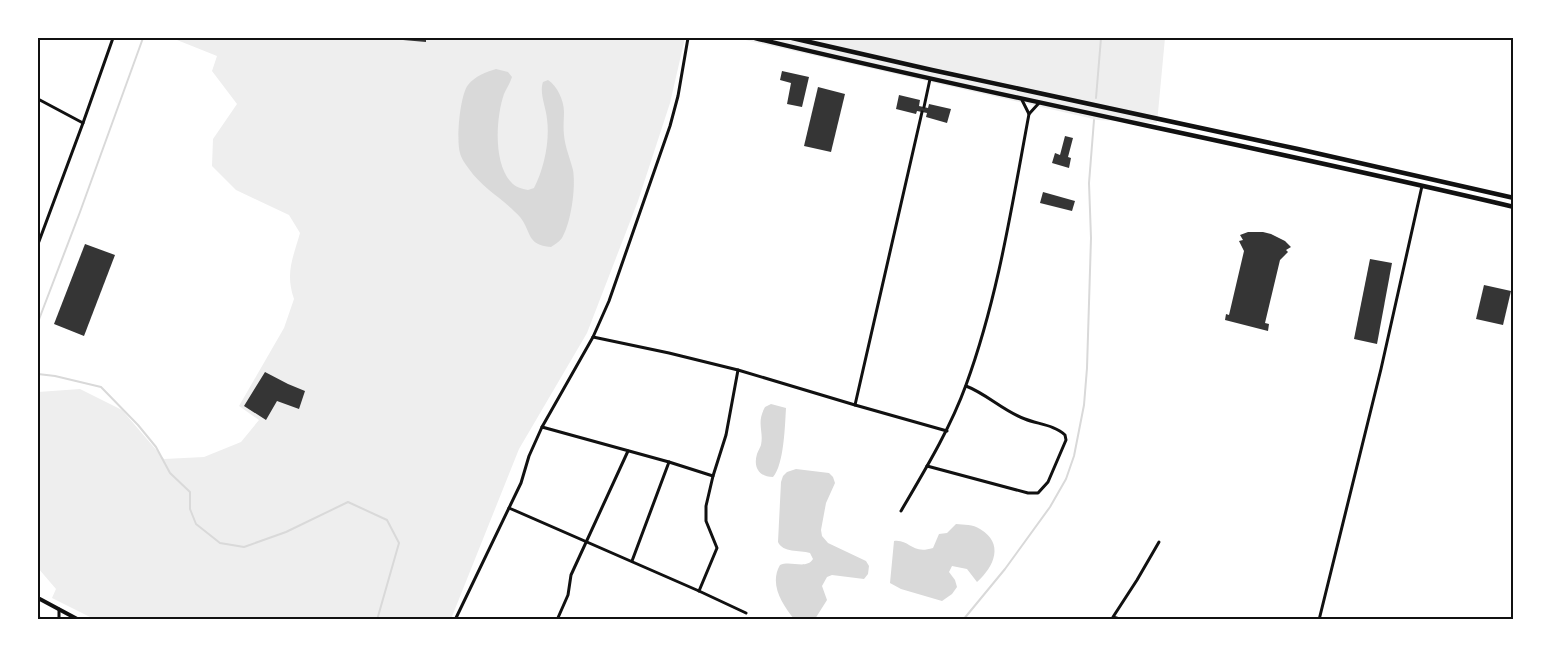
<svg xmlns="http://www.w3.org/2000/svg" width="1551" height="657" font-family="Roboto,sans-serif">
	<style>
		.green { fill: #eee }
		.water { fill: #d9d9d9 }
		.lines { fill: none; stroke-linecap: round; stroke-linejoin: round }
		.stream { stroke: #d9d9d9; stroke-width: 2 }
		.building { fill: #353535 }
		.minor { stroke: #111; stroke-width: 3 }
		.tertiary { stroke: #111; stroke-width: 4 }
		.primary { stroke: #111; stroke-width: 4.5 }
		.neatline { fill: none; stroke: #111; stroke-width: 2 }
	</style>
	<rect width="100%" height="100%" fill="#fff"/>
	<!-- green -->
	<g class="green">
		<path d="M172,38h513l-15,65 -32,98 -51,132 -68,116 -68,170h-357l-42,-21 4,-9 -18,-21v-176l42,-3 42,21 42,49 40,-2 37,-15 18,-22 -20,-14 45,-78 10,-29c-9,-26 -1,-41 6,-66l-11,-18 -53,-25 -24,-24 1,-27 24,-35 -25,-33 5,-15z"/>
		<polygon points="737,38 1165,38 1157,123 1098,120"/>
	</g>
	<!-- water -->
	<g class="water">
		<path d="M496,69l12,3 4,5c-2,6 -5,11 -8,17 -8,23 -11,69 7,88 4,5 11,7 17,8l6,-2c10,-19 16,-47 13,-69 -1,-12 -8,-26 -4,-37l5,-2c9,6 16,20 16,32 0,7 -1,15 0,23 1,12 6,23 9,35 3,18 -2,53 -11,68 -3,4 -7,6 -11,9 -25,-2 -19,-15 -31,-30 -15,-17 -38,-29 -51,-48 -3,-4 -8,-11 -9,-16 -4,-13 0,-58 8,-68 7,-9 18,-13 28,-16z"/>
		<path d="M771,404l15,4c-1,17 -2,57 -13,69 -14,0 -20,-10 -16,-23 1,-3 3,-6 4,-9 3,-14 -5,-22 4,-38z"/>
		<path d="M796,469l33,4 4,4 2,6 -9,20 -5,27 1,6 6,7 38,18 3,5 -1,8 -4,5 -32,-4 -5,2 -5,9 5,14 -12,19h-21c-12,-15 -25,-35 -14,-54 11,-5 26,5 33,-6l-3,-6c-11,-3 -27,0 -32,-11l3,-60 2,-6 4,-4z"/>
		<path d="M956,524c8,1 17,0 24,5 24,14 15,37 -3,53l-10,-13 -15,-3 -3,6 6,8 2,7 -5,7 -10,7 -41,-12 -11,-6 4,-42c16,-2 17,14 39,7l6,-14 8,-1z"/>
	</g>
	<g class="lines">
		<!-- stream -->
		<g class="stream">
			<polyline points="1096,98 1101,38"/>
			<polyline points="38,322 80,212 143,38"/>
			<polyline points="38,374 55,376 101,387 138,425 156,447 170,473 190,492 190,509 196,524 220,543 244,547 286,532 348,502 387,520 399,543 377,620"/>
			<polyline points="38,614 41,620"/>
			<polyline points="963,620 1005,569 1050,507 1066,479 1074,456 1084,405 1087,368 1091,238 1089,183 1094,120"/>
		</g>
	</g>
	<!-- building -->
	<g class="building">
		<polygon points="403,38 426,38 426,42 403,40"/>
		<polygon points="782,71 809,77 802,107 787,104 791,83 780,80"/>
		<polygon points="818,87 845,94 831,152 804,146"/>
		<polygon points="899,95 920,100 919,106 928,108 929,104 951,109 947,123 926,117 927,113 917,111 916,114 896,109"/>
		<polygon points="1065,136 1073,138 1068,157 1071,158 1069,168 1052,163 1055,153 1060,155"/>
		<polygon points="1043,192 1075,201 1072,211 1040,203"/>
		<polygon points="1248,232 1263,232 1271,234 1285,241 1291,247 1286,250 1288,252 1280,260 1265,323 1269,324 1268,331 1225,320 1226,314 1229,315 1244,251 1239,241 1243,240 1240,235"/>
		<polygon points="85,244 115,255 84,336 54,324"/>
		<polygon points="1370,259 1392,263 1377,344 1354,339"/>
		<polygon points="1484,285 1511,291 1503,325 1476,319"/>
		<polygon points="265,372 288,384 305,391 299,409 277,401 266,420 244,406"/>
	</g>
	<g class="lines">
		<!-- minor -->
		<g class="minor">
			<polyline points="38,99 83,123"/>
			<polyline points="1022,100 1029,114"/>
			<polyline points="924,107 930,79"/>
			<polyline points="38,244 83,123 113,38"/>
			<polyline points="593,337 669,353 738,370 855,405 947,431"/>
			<polyline points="855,405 922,112"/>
			<polyline points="542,427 669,462 713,476"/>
			<path d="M927,466l101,27h10l10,-11 18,-42 -1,-5c-10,-10 -28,-11 -40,-16 -22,-8 -38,-25 -59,-33"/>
			<polyline points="509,508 699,591 746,613"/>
			<path d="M901,511c24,-41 49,-82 65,-126 32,-87 46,-180 63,-271l10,-11"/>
			<polyline points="632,561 669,462"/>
			<polyline points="699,591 717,548 706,521 706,506 713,476 726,435 738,370"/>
			<polyline points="59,609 59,620"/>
			<polyline points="455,620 521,483 529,456 542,427 593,337 609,301 670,126 678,96 688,38"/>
			<polyline points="557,620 568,595 571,575 628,451"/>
			<polyline points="1123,620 1113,617 1137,580 1159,542"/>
			<polyline points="1319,620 1381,369 1422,186"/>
		</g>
		<!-- tertiary -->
		<polyline class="tertiary" points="38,598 79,620"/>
		<!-- primary -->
		<g class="primary">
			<path d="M755,38c252,61 506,109 759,169"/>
			<polyline points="792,38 932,70 1298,149 1514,198"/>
		</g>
	</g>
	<!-- border -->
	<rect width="1551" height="657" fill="none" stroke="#ffffff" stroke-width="78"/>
	<rect x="39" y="39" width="1473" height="579" class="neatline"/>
</svg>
